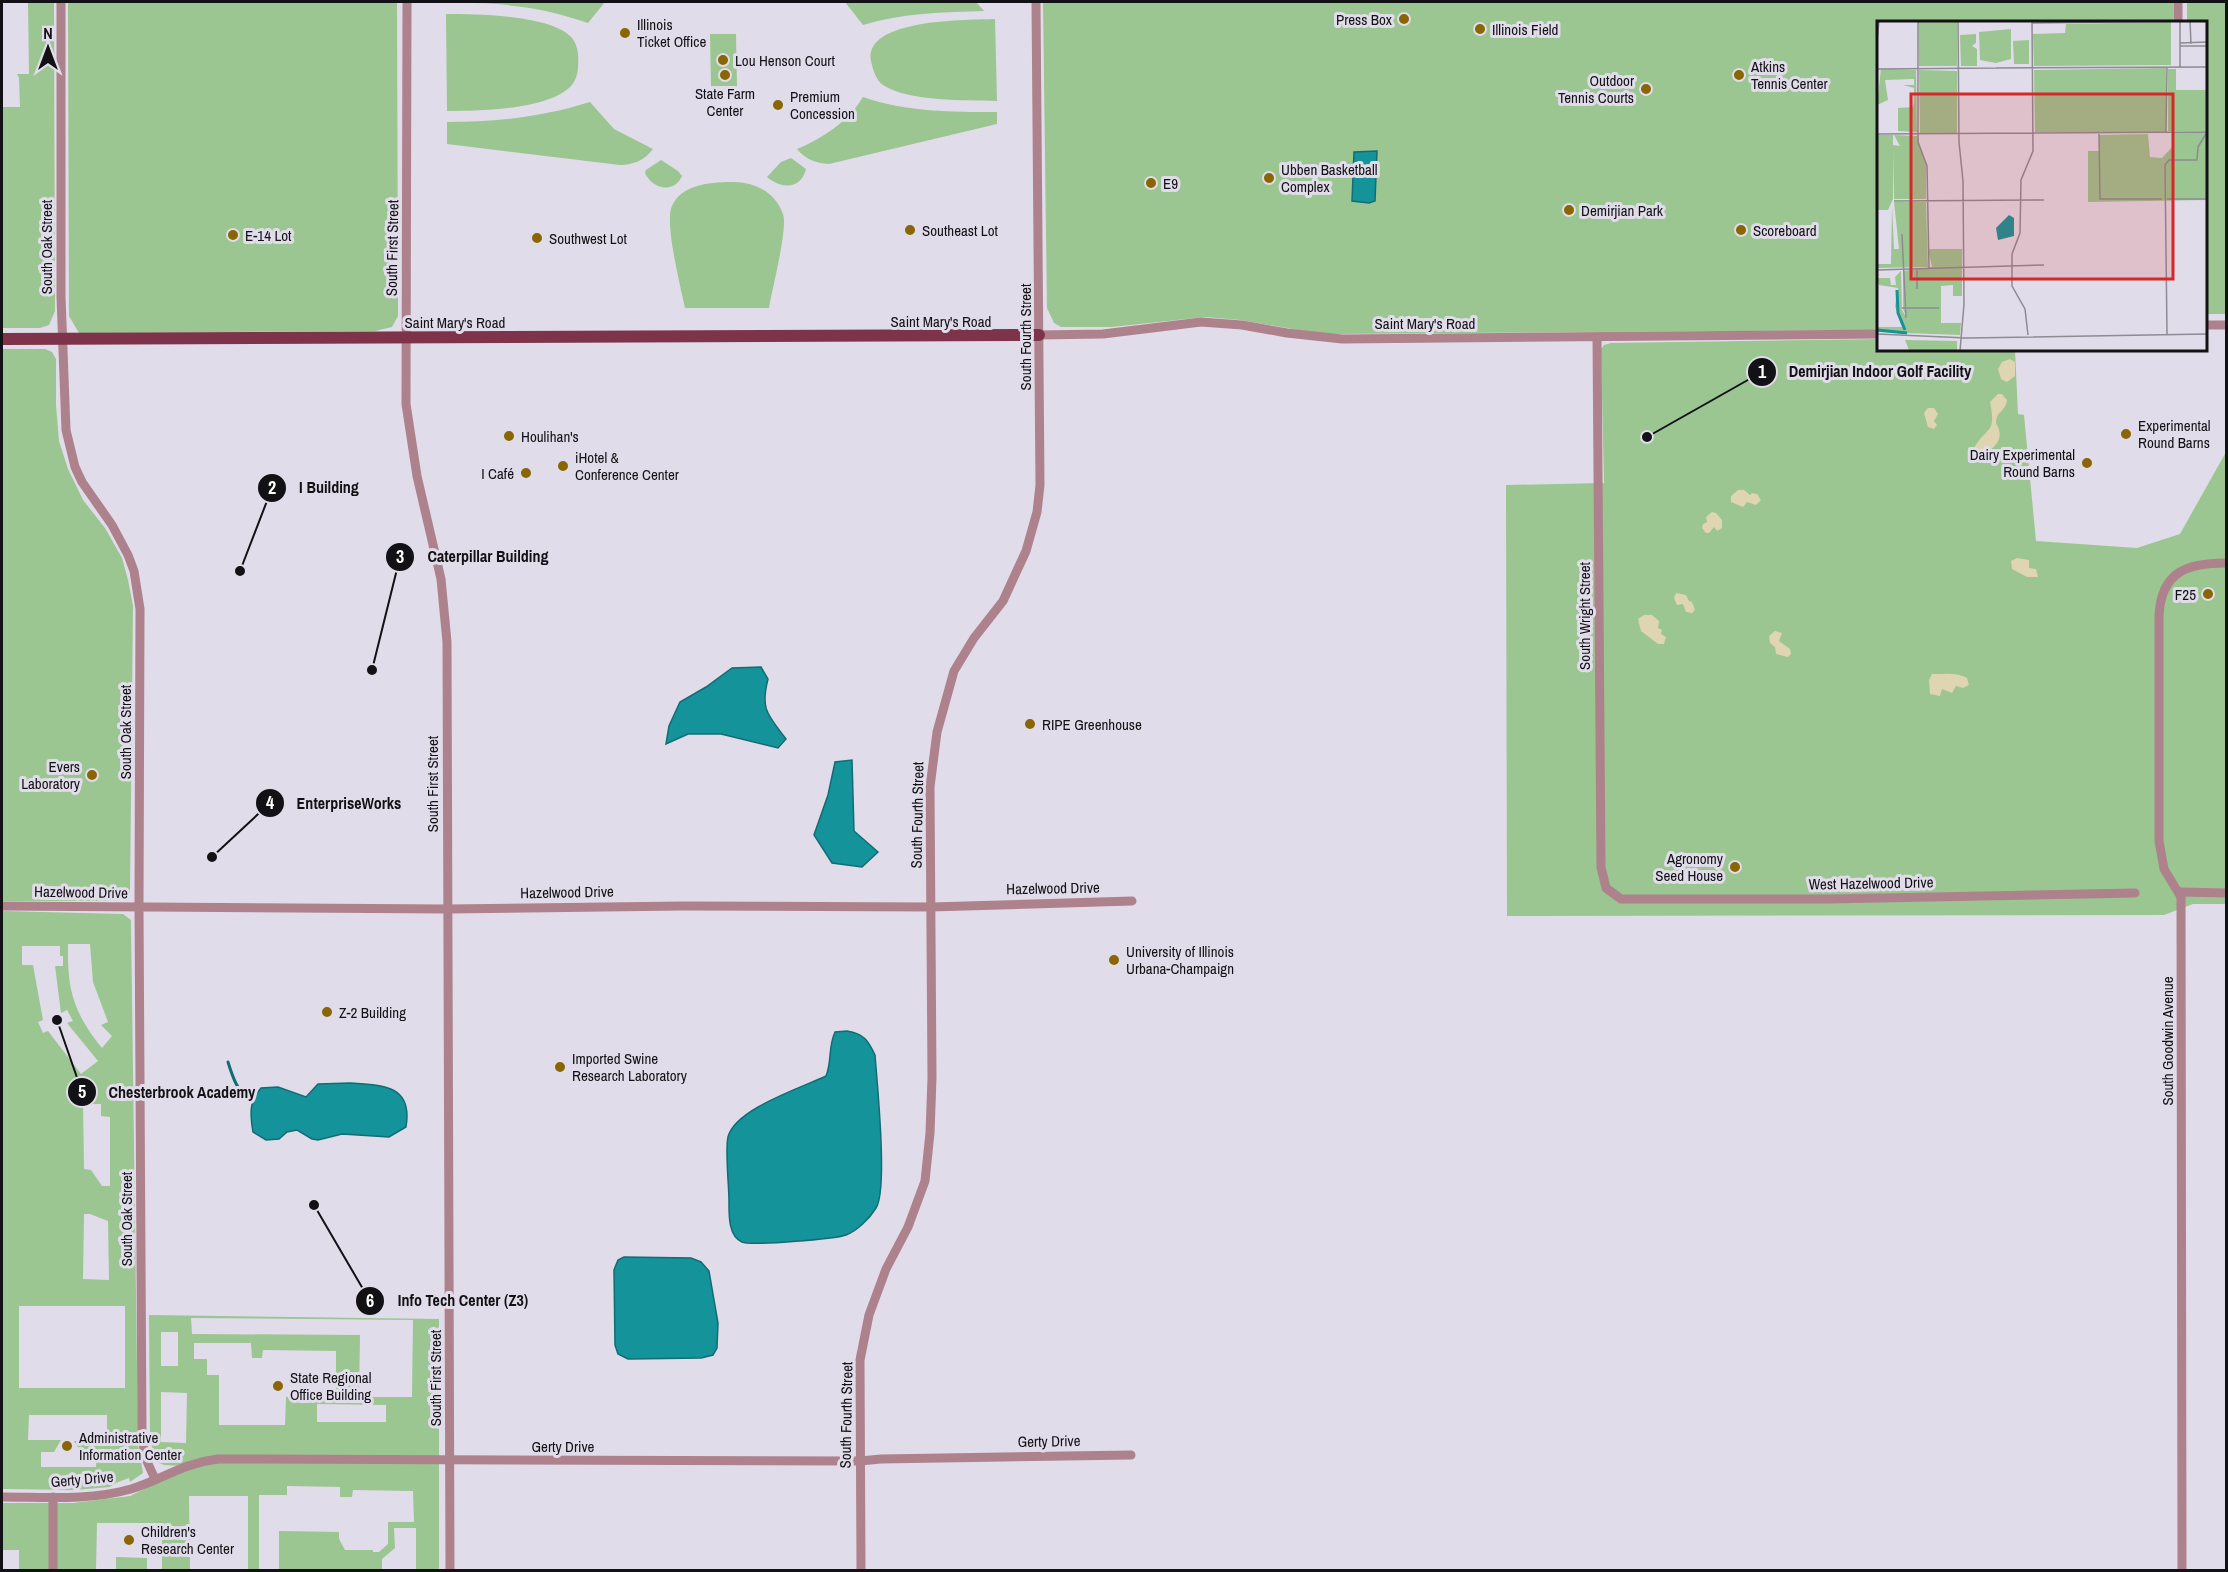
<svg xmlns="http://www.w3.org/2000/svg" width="2228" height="1572" font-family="'Archivo Narrow',sans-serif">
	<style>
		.green { fill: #9bc591; fill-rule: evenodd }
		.sand { fill: #dfd5b1 }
		.water { fill: #14939b; stroke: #136c73; stroke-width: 1.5 }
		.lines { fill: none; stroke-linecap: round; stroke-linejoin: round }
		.stream { stroke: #136c73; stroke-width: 3 }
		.minor { stroke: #ae828c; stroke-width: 9 }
		.major { stroke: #7d334a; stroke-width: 12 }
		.poi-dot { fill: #896603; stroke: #e1dce9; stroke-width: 2 }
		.labels { text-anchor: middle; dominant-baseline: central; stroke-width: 6; stroke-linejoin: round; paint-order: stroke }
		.poi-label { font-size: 15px; fill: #121115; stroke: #e1dce9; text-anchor: start }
		.street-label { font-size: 15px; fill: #121115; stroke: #e1dce9 }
		.inset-river { fill: none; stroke: #14939b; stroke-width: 3 }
		.inset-road { fill: none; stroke: #8e8b94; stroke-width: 1.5 }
		.view { fill: #d62828; fill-opacity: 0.15; stroke: #d62828; stroke-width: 3 }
		.inset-edge { fill: none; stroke: #121115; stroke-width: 3 }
		.leader { fill: none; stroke: #121115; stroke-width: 2 }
		.callout-dot { fill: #121115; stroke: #e1dce9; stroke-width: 2 }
		.mark-label { font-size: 18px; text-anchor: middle; font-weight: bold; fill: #fff }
		.callout-label { font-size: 16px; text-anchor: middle; font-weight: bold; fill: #121115; stroke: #e1dce9; stroke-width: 6; stroke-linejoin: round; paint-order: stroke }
	</style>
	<rect width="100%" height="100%" fill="#e1dce9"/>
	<!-- green -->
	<g class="green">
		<polygon points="28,2 54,2 55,311 49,325 40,328 2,328 2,107 20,107 19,78 17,74 29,74"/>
		<polygon points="68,2 397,2 398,316 392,327 375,331 79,333 69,316"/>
		<path d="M446,2h159l-17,21c-47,-17 -93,-21 -142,-20z"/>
		<path d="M845,2h131l8,9c-41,1 -82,2 -121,14z"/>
		<polygon points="1043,2 2173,2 2173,22 1878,22 1878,330 1333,334 1304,331 1241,320 1205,317 1112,327 1061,327 1054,323 1047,308"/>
		<polygon points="2187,2 2226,2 2226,314 2206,314 2206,22 2187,22"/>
		<path d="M446,14c30,0 102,1 124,22 8,7 9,20 8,30 0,7 -2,15 -8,21 -24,23 -91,24 -123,24z"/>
		<path d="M995,19l2,82c-31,-1 -88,1 -114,-16 -7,-5 -10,-15 -12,-24 -8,-43 99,-41 124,-42z"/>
		<polygon points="710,34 736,34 737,86 711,86"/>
		<path d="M863,97c43,15 89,15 134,15v12l-168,40c-13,-1 -23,-4 -32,-15 26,-11 51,-27 66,-52z"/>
		<path d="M590,102l24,27 39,20c-8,11 -20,16 -33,16l-173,-21v-22c49,0 95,-5 143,-20z"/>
		<path d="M791,158l15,11c-5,21 -25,20 -39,8l14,-15z"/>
		<path d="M661,160l17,11 4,5c-8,18 -30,13 -37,-3l1,-3z"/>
		<path d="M735,182c21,1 40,10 48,32 5,15 -11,75 -14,94h-84c-4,-20 -21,-86 -13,-102 10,-23 42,-24 63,-24z"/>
		<polygon points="1878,339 1878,350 2015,350 2018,414 2024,415 2036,541 2137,548 2180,534 2226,452 2226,904 2193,904 2164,915 1507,916 1506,485 1604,483 1601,349 1604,345 1611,343"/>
		<polygon points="2,349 45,349 52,352 56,359 56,405 59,441 68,469 83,500 105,528 122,558 128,580 133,606 130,891 127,897 118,901 2,901"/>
		<path d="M2,911l121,3 8,6 7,525 5,28 -13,9 -1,-4 -16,6 -3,3 -35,3 -73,-1zM68,944h22l3,38 15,40 -7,3 11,11 -10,12c-29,-36 -35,-58 -34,-104zM22,946h38v10h3v10h-8l6,47 6,-3 6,11 -6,2 31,38 -17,13 -33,-43 -5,2 -5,-11 5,-2 -10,-55h-11zM83,1104h18v12l9,1v69h-8l-11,-16 -7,-1zM84,1214h6l18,7 1,59 -26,-1zM125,1306v82h-106v-82zM29,1415h78v26h-33l7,11h16l-1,15h-55v-15h13l7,-12h-33z"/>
		<path d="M149,1315l290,4v251h-23v-42h-22l1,20 -13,11v11h-103v-39l60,1v7l6,11h28v2h6l9,-8v-22h26l-1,-31 -60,-1 -1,7h-12v-10l-53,-1v9h-28v75h-11v-74h-59l1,74h-28v-47h-65l-1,47h-77v-20h-17v-47h71l57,-7 47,-23 6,-7 -19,-1 -7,-3 -4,-8 -3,-20zM191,1318l222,2 -1,77h-53l1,-62 -168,-1zM161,1332h17v34h-17zM194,1343h57l1,15h10l1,-8 73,1v46h-50l-1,28h-66v-50h-12v-16h-13zM161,1392l26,1 -1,50 -25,-1zM317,1404l69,1v17h-69z"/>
		<polygon points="116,1557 147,1558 147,1570 116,1570"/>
	</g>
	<!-- sand -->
	<g class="sand">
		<polygon points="2010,359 2015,362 2015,376 2007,382 2001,379 1998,369 2002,362"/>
		<path d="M1998,394h4l5,6c-1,11 -10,11 -11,21 0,6 2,3 3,9 4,11 -9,23 -18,24l-6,-4v-4c14,-21 21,-13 15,-44z"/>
		<polygon points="1928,408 1934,408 1938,414 1934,421 1937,425 1934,429 1928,427 1924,413"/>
		<polygon points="1738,490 1744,490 1750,495 1752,493 1757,494 1761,500 1756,505 1747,502 1743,507 1731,502 1731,496"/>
		<polygon points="1712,512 1716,513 1722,520 1722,528 1717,531 1714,527 1709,533 1706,533 1702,528 1703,524 1707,522 1706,517"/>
		<polygon points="2017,558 2029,560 2029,568 2036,569 2038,577 2027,577 2012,569 2011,561"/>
		<polygon points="1676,593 1686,595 1689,601 1692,602 1695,610 1692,613 1686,612 1683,604 1677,605 1674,598"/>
		<polygon points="1644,615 1652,615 1659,621 1658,628 1662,630 1661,634 1666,637 1664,644 1658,644 1641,631 1638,619"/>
		<polygon points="1775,631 1782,633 1779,641 1790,649 1791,654 1788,657 1776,654 1775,647 1770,643 1769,636"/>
		<path d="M1932,674c11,0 25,-2 35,4l2,7 -6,3 -7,-2 -4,7 -10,-4 -2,7 -10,-2 -1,-14z"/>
	</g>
	<!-- water -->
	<g class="water">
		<polygon points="1377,151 1375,201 1369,203 1352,201 1354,152"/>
		<path d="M761,667l7,12c-8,31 0,36 18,60l-8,9 -57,-14h-33l-22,10 3,-18 11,-24 26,-15 26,-19z"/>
		<polygon points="852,760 854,831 878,852 862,867 832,863 814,835 828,795 835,762"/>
		<path d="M847,1031c17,3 21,9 28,24 2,27 13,135 1,153 -6,10 -19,23 -30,27 -11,4 -96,11 -104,7 -14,-6 -13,-28 -13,-41 0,-15 -4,-51 -1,-64 7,-28 73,-49 98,-61 6,-14 2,-29 9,-44z"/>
		<path d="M350,1083c33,2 63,2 56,44l-17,10 -47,-3 -24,6 -6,-1 -15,-9 -10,2 -8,7 -13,1 -13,-8c-3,-18 -4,-31 8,-44l17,-1 28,10 12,-13z"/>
		<polygon points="624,1257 691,1258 701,1262 709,1271 718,1323 717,1348 713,1355 701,1358 628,1359 618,1354 615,1345 614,1270 618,1260"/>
	</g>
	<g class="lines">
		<!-- stream -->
		<path class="stream" d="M228,1062c4,13 10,33 24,38"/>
		<!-- minor -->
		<g class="minor">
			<polyline points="61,2 61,297 66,430 75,467 82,482 112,525 128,555 134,571 140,609 139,908 142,1436 145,1457 155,1479"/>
			<polyline points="407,2 406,404 417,476 441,579 447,642 450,1570"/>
			<polyline points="2178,22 2178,2"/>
			<polyline points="2206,325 2226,325"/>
			<polyline points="1039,335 1103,334 1201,322 1242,325 1287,333 1342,339 1878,334"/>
			<polyline points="1597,338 1601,867 1606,888 1621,899 1829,899 2135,893"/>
			<polyline points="2180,892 2226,893"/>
			<polyline points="2,906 448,909 683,906 931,907 1132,901"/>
			<path d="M2,1497c42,0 87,4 129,-8 32,-10 52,-26 87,-30l642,2 21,-2 250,-4"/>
			<polyline points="53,1497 53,1570"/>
			<polyline points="861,1570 860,1360 869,1315 886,1269 908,1227 925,1181 930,1133 932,1078 930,787 937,732 954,671 974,638 1003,601 1026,551 1037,512 1040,485 1036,2"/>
			<path d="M2182,1570l-1,-673 -17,-28 -5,-28v-225c2,-45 29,-53 67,-53"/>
		</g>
		<!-- major -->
		<polyline class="major" points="2,339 1039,335"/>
	</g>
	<!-- markers -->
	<g class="poi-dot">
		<circle cx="1404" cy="19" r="6"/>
		<circle cx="1480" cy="29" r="6"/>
		<circle cx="625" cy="33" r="6"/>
		<circle cx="723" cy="60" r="6"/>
		<circle cx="725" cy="75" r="6"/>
		<circle cx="1739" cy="75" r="6"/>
		<circle cx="1646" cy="89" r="6"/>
		<circle cx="778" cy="105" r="6"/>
		<circle cx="1269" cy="178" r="6"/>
		<circle cx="1151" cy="183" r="6"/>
		<circle cx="1569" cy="210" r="6"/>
		<circle cx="910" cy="230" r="6"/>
		<circle cx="1741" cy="230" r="6"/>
		<circle cx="233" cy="235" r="6"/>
		<circle cx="537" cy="238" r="6"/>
		<circle cx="2126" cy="434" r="6"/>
		<circle cx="509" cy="436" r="6"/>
		<circle cx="2087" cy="463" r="6"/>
		<circle cx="563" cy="466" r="6"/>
		<circle cx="526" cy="473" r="6"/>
		<circle cx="2208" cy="594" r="6"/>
		<circle cx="1030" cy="724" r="6"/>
		<circle cx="92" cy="775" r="6"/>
		<circle cx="1735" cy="867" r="6"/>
		<circle cx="1114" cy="960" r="6"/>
		<circle cx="327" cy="1012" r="6"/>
		<circle cx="560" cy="1067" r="6"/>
		<circle cx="278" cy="1386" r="6"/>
		<circle cx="67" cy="1446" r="6"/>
		<circle cx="129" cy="1540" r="6"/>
	</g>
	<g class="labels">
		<!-- poi labels -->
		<g class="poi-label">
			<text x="1392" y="19" text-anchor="end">Press Box</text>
			<text x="637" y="24">Illinois<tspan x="637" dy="17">Ticket Office</tspan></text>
			<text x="1492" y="29">Illinois Field</text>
			<text x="735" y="60">Lou Henson Court</text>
			<text x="1751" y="66">Atkins<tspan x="1751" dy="17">Tennis Center</tspan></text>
			<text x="1634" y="80" text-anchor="end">Outdoor<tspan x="1634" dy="17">Tennis Courts</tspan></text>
			<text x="725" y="93" text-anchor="middle">State Farm<tspan x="725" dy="17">Center</tspan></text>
			<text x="790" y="96">Premium<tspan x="790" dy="17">Concession</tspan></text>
			<text x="1281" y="169">Ubben Basketball<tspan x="1281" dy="17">Complex</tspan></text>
			<text x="1163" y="183">E9</text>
			<text x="1581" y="210">Demirjian Park</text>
			<text x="922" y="230">Southeast Lot</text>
			<text x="1753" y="230">Scoreboard</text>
			<text x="245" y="235">E-14 Lot</text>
			<text x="549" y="238">Southwest Lot</text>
			<text x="2138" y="425">Experimental<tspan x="2138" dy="17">Round Barns</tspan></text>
			<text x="521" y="436">Houlihan's</text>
			<text x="2075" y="454" text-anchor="end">Dairy Experimental<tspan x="2075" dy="17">Round Barns</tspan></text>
			<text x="575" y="457">iHotel &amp;<tspan x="575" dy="17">Conference Center</tspan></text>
			<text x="514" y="473" text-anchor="end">I Café</text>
			<text x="2196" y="594" text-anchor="end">F25</text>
			<text x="1042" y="724">RIPE Greenhouse</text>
			<text x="80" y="766" text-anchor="end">Evers<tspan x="80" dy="17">Laboratory</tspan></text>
			<text x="1723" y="858" text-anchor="end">Agronomy<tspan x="1723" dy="17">Seed House</tspan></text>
			<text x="1126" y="951">University of Illinois<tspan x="1126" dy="17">Urbana-Champaign</tspan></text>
			<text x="339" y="1012">Z-2 Building</text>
			<text x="572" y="1058">Imported Swine<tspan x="572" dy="17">Research Laboratory</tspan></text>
			<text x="290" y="1377">State Regional<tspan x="290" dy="17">Office Building</tspan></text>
			<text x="79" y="1437">Administrative<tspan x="79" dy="17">Information Center</tspan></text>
			<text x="141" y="1531">Children's<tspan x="141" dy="17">Research Center</tspan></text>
		</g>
		<!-- street labels -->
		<g class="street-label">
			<text transform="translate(46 247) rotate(-90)">South Oak Street</text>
			<text transform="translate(392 248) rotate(-89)">South First Street</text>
			<text x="941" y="321">Saint Mary's Road</text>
			<text x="455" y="322">Saint Mary's Road</text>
			<text x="1425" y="323">Saint Mary's Road</text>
			<text transform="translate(1025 337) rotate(-90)">South Fourth Street</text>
			<text transform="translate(1584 616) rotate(-90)">South Wright Street</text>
			<text transform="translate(125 732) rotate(-90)">South Oak Street</text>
			<text transform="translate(432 784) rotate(-90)">South First Street</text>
			<text transform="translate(917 815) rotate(-89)">South Fourth Street</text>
			<text transform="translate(1871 883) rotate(-1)">West Hazelwood Drive</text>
			<text transform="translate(1053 888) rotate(-1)">Hazelwood Drive</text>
			<text transform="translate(81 892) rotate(1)">Hazelwood Drive</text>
			<text transform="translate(567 892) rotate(-1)">Hazelwood Drive</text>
			<text transform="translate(2167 1041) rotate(-90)">South Goodwin Avenue</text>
			<text transform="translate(126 1219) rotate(-90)">South Oak Street</text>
			<text transform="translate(435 1378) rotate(-90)">South First Street</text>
			<text transform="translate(846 1415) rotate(-89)">South Fourth Street</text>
			<text transform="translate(1049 1441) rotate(-1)">Gerty Drive</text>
			<text x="563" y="1446">Gerty Drive</text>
			<text transform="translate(82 1479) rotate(-5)">Gerty Drive</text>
		</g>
	</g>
	<!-- overview -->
	<g transform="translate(1877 21)">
		<rect width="330" height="330" fill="#e1dce9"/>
		<path d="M41,0h39v45h-38zM294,1v43l-137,1 -1,-32 32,-1 1,-9zM134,8v30l-15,4 -16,-3 -1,-28zM99,13v9l-4,3 5,3v17h-16l-1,-31zM152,19v24h-15l-1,-23zM289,47v64h-131l-1,-62zM4,48l35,1 1,62 -19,-1v-23l15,-1 1,-5v-14l-11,-3h11v-6l-29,1 3,20 -11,5zM291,48h8v21h31v41h-39zM42,49l38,1v62h-37zM297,112h33v67l-119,2v-51h11v-16l49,-1 2,23 12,1 12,-13zM0,114h16v10l7,1 -6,-11 23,1 9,29v34h-32l-1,-51v51l-5,11h-11zM17,181h32l2,65 -51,1v-4h14l1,-58 2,43h5zM51,228h34v47h-9v-11l-12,1v37h20l-1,12 -83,-3v-5h25l-7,-21 3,-18 -19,-3 -2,-7h13l1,7h5l-1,-8 6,-6 1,39 6,10 -5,-11v-38l29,-4zM28,319l52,1v10h-61l13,-1z" fill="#9bc591"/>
		<path d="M132,194l5,3v18l-16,4 -2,-12z" fill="#14939b"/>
		<path class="inset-river" d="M20,269l1,23 7,17M0,309l30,3"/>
		<path class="inset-road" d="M41,0v121l9,24 2,102M81,0l1,121 4,39 1,123 -4,47M313,0l1,23M303,1v45M155,2l154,-2M0,19l2,-19M303,22l27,-1M303,25h27M119,47l211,-1M0,48l120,-1M289,111l1,-64M156,112l174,-1M0,113l156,-1M222,113l1,65h62M290,178h40M17,180l150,-1M25,213l4,84M0,249l167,-5M40,268v-19M25,287h37M0,313l90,4 240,-4M290,313l-2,-169 4,-5h28l1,-13 9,-15M151,314l-3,-26 -13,-23v-32l8,-21 1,-53 12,-29 -1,-130"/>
		<path class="view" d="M34,73h262v185h-262z"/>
		<rect width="330" height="330" class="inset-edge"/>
	</g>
	<!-- callouts -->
	<path class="leader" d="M1647 437L1762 372M240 571L272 488M372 670L400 557M212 857L270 803M57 1020L82 1092M314 1205L370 1301"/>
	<g class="callout-dot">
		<circle cx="1647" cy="437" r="6"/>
		<circle cx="240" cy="571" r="6"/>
		<circle cx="372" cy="670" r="6"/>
		<circle cx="212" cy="857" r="6"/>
		<circle cx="57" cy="1020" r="6"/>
		<circle cx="314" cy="1205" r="6"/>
		<circle cx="1762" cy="372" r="15"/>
		<circle cx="272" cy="488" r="15"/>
		<circle cx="400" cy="557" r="15"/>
		<circle cx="270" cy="803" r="15"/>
		<circle cx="82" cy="1092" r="15"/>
		<circle cx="370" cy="1301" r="15"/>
	</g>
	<g class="mark-label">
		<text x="1762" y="378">1</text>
		<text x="272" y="494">2</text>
		<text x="400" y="563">3</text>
		<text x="270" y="809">4</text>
		<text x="82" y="1098">5</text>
		<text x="370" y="1307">6</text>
	</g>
	<g class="callout-label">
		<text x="1880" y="377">Demirjian Indoor Golf Facility</text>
		<text x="329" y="493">I Building</text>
		<text x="488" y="562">Caterpillar Building</text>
		<text x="349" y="809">EnterpriseWorks</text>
		<text x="182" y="1098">Chesterbrook Academy</text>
		<text x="463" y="1306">Info Tech Center (Z3)</text>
	</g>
	<!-- border -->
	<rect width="2228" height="1572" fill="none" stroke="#121115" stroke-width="6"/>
	<!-- north arrow -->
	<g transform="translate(48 48)" stroke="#e1dce9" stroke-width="4.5" paint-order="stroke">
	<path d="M0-4.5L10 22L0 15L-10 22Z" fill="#121115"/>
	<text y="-9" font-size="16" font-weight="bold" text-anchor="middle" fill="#121115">N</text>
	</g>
</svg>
